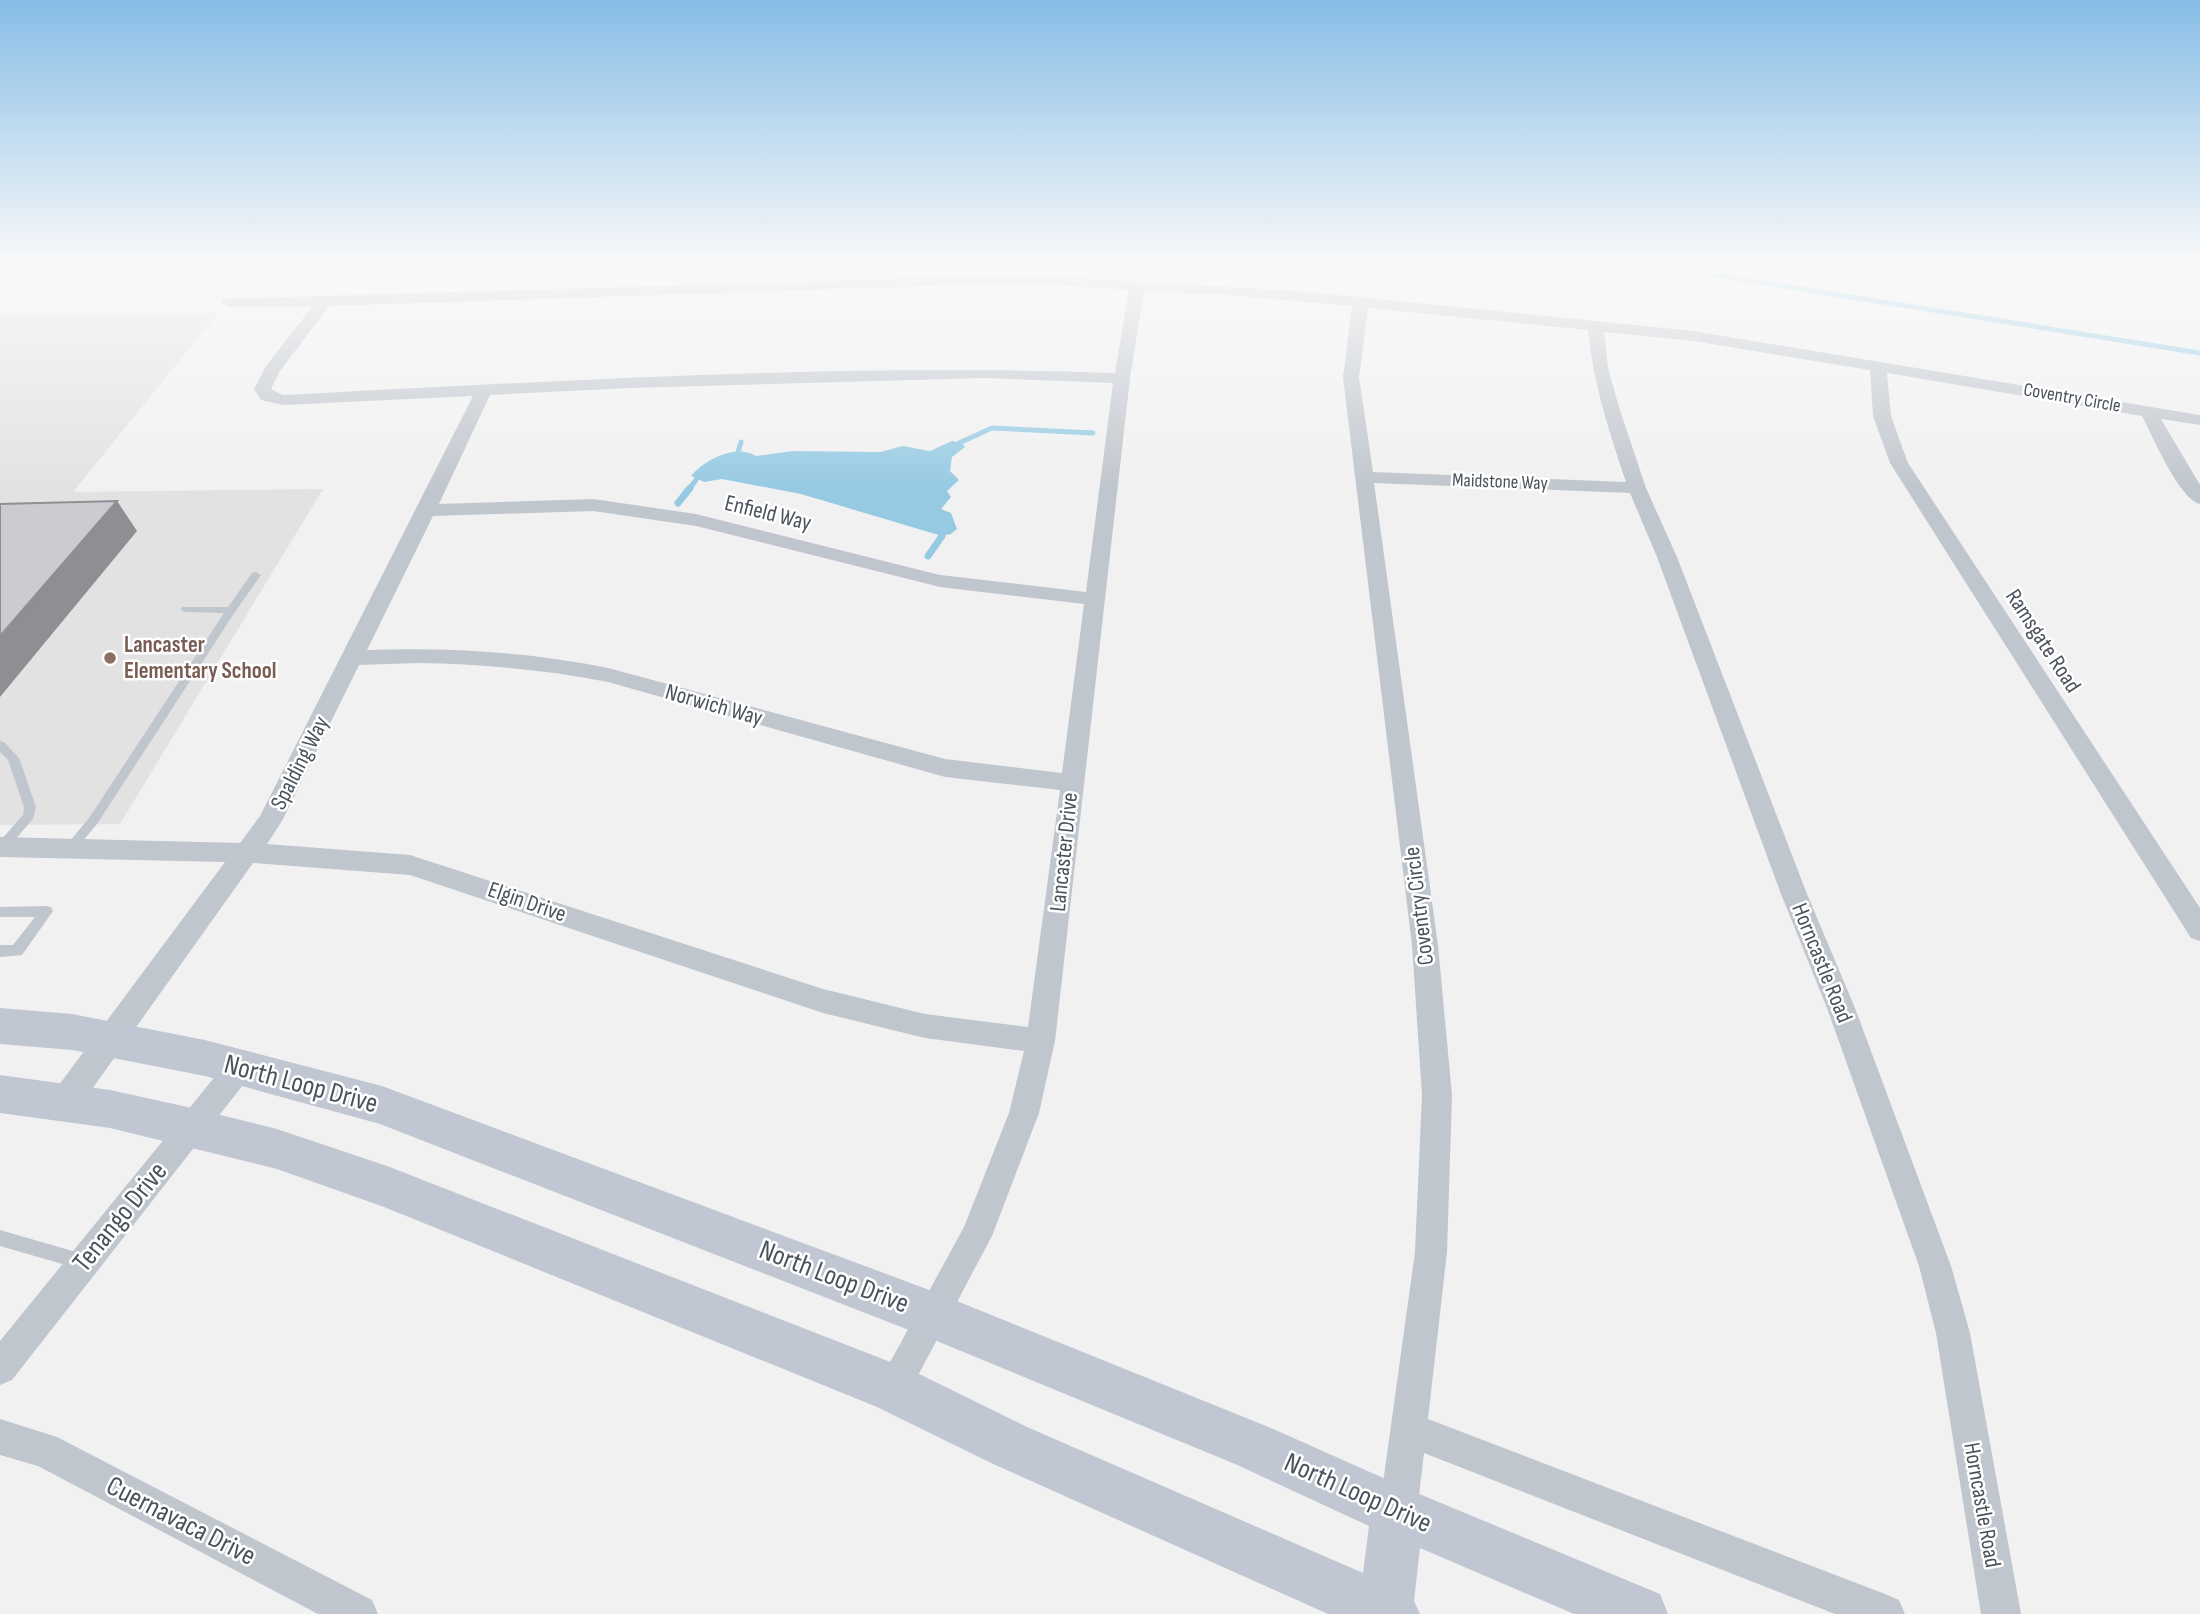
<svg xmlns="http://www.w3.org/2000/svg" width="2200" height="1614" font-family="'Sofia Sans Condensed',sans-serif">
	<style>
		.education { fill: #e3e2e2 }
		.water { fill: #96cae3 }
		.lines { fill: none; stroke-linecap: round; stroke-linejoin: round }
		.stream-far1 { stroke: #96cae3; stroke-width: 5 }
		.stream { stroke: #96cae3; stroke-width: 7 }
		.lane { fill: #c0c6cd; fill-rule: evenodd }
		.street { fill: #c0c6cd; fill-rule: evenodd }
		.secondary { fill: #c0c7d2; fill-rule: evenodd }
		.shaded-wall { fill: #8e8f93 }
		.building { fill: #cbccd2; stroke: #8e8f93; stroke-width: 2 }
		.education-dot { fill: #8d6e63; stroke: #fff; stroke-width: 2.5 }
		.labels { text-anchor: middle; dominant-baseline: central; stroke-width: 5; stroke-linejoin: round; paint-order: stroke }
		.far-street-label { font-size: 19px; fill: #4a525c; stroke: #fff }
		.street-label { font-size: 23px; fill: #4a525c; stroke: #fff }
		.education-label { font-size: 23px; font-weight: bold; fill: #785e54; stroke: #fff; text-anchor: start }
		.near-street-label { font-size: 28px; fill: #4a525c; stroke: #fff }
	</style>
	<rect width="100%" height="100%" fill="#f2f1f1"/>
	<!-- education -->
	<polygon class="education" points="218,313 73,492 323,489 120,824 0,825 0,314"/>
	<!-- water -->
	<path class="water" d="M952,441l10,2 3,4 -13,10 -2,14 9,9 -12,11 4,6 -10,12 10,4 6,16 -6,5 -9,2 -141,-42 -79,-15 -18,3 -13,-6c13,-16 45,-33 65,-20l37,-5 87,1 23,-6 27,5z"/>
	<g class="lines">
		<!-- stream-far1 -->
		<g class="stream-far1">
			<polyline points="1624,263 1659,266 2200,353"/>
			<polyline points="959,443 992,428 1093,433"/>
			<polyline points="738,452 741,442"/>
			<polyline points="689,489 696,480"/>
		</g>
		<!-- stream -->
		<g class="stream">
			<polyline points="678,503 690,488"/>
			<polyline points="928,556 942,536"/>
		</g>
		<!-- lane -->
		<g class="lane">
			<polygon points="256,572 261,575 235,612 97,824 73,853 65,853 63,850 65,847 89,818 224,613 186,612 182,611 181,609 182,607 228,607 252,573"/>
			<polygon points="0,741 4,742 19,758 36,807 33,819 6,850 0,851 0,841 23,815 24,807 8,760 0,752"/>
			<polygon points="46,906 51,907 53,911 22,955 0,957 0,945 13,945 35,917 0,917 0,907"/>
			<polygon points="0,1230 83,1254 89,1256 91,1262 89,1268 83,1270 0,1246"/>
		</g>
		<!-- street -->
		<g class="street">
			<path d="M984,276h62l253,15 394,40 507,84v10l-39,-6 39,66v19c-21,-5 -48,-69 -58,-88l-255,-43 4,43 17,47 292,445v33l-9,-3 -301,-475 -17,-47 -3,-46 -177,-29 -89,-9 4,36 11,39 27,81 31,69 130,337 48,114 96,258 19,67 51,281h-40l-45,-281 -17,-67 -92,-258 -46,-114 -124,-337 -27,-64 -256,-10 64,462 14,150 -5,157 -19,167 457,175 14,6 6,14h-70l-411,-161 -7,59 -6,13 -13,6 -13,-6 -6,-13 36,-260 7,-157 -10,-150 -69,-568 9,-71 -124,-11 -84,-4 -14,87 -75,663 -16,72 -47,123 -87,164 -12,5 -12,-5 -5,-12 88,-161 45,-114 15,-62 -99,-13 -102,-25 -413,-138 -157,-12 -178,250 -11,4 -11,-4 -4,-10 4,-10 172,-231 -225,-5v-20l240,6 20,-27 213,-420 -190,9 -22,-5 -7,-11 12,-23 46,-59h-83l-8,-5 3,-3zM984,284h62l83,6 -14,83c-278,-10 -555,8 -832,22l-12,-6 9,-18 49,-65zM1368,308l220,22c5,53 21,101 38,152l-253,-10 -14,-95zM985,378l128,5 -27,209 -146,-17 -244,-61 -103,-15 -154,5 51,-109 139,-7zM593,511l103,15 244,61 144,17 -22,169 -117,-14 -337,-91c-80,-16 -160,-21 -241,-18l66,-134zM418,663c64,1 127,7 190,19l337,95 115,13 -32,237 -103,-13 -102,-25 -413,-134 -143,-11 15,-23 77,-156z"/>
			<polygon points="240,1054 250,1058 255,1067 250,1076 12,1380 0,1385 0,1341 230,1058"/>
			<polygon points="0,1419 57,1437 372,1600 378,1614 318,1614 38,1466 0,1455"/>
		</g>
		<!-- secondary -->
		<polygon class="secondary" points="0,1008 72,1014 205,1040 382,1086 932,1291 1271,1428 1417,1493 1660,1594 1668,1614 1574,1614 1420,1548 1414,1601 1420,1614 1328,1614 991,1463 877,1407 384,1207 277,1169 110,1128 0,1113 0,1075 110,1090 192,1108 277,1129 387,1166 911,1370 1027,1427 1363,1573 1369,1526 1235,1464 932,1339 380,1124 205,1076 72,1050 0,1044"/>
	</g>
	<!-- shaded-wall -->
	<polygon class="shaded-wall" points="117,501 137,531 0,697 0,636"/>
	<!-- building -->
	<polygon class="building" points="117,501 0,636 0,504"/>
	<!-- sky -->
	<linearGradient id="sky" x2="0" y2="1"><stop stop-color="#87bde6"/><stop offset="0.54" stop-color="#f9f9f9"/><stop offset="1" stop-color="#f9f9f9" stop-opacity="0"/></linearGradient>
	<rect width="2200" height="489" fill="url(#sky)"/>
	<!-- markers -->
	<circle class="education-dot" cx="110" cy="658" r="7"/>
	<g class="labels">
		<!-- far-street labels -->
		<g class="far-street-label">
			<text transform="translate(2072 398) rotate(10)">Coventry Circle</text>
			<text transform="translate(1500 482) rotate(2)">Maidstone Way</text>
		</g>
		<!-- street labels -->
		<g class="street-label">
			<text transform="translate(768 513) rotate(14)">Enfield Way</text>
			<text transform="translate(2043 641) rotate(57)">Ramsgate Road</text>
			<text transform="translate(714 705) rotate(16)">Norwich Way</text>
			<text transform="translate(300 763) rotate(-63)">Spalding Way</text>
			<text transform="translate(1064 852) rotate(-84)">Lancaster Drive</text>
			<text transform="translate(527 902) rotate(19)">Elgin Drive</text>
			<text transform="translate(1419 906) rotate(-97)">Coventry Circle</text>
			<text transform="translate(1822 963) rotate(68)">Horncastle Road</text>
			<text transform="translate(1982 1505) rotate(80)">Horncastle Road</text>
		</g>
		<!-- education labels -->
		<g class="education-label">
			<text x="124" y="645">Lancaster<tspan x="124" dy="26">Elementary School</tspan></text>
		</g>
		<!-- near-street labels -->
		<g class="near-street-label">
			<text transform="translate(301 1084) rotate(15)">North Loop Drive</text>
			<text transform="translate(120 1217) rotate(-51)">Tenango Drive</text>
			<text transform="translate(834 1277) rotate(21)">North Loop Drive</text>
			<text transform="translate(1358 1493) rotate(24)">North Loop Drive</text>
			<text transform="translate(181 1521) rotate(27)">Cuernavaca Drive</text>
		</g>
	</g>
</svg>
